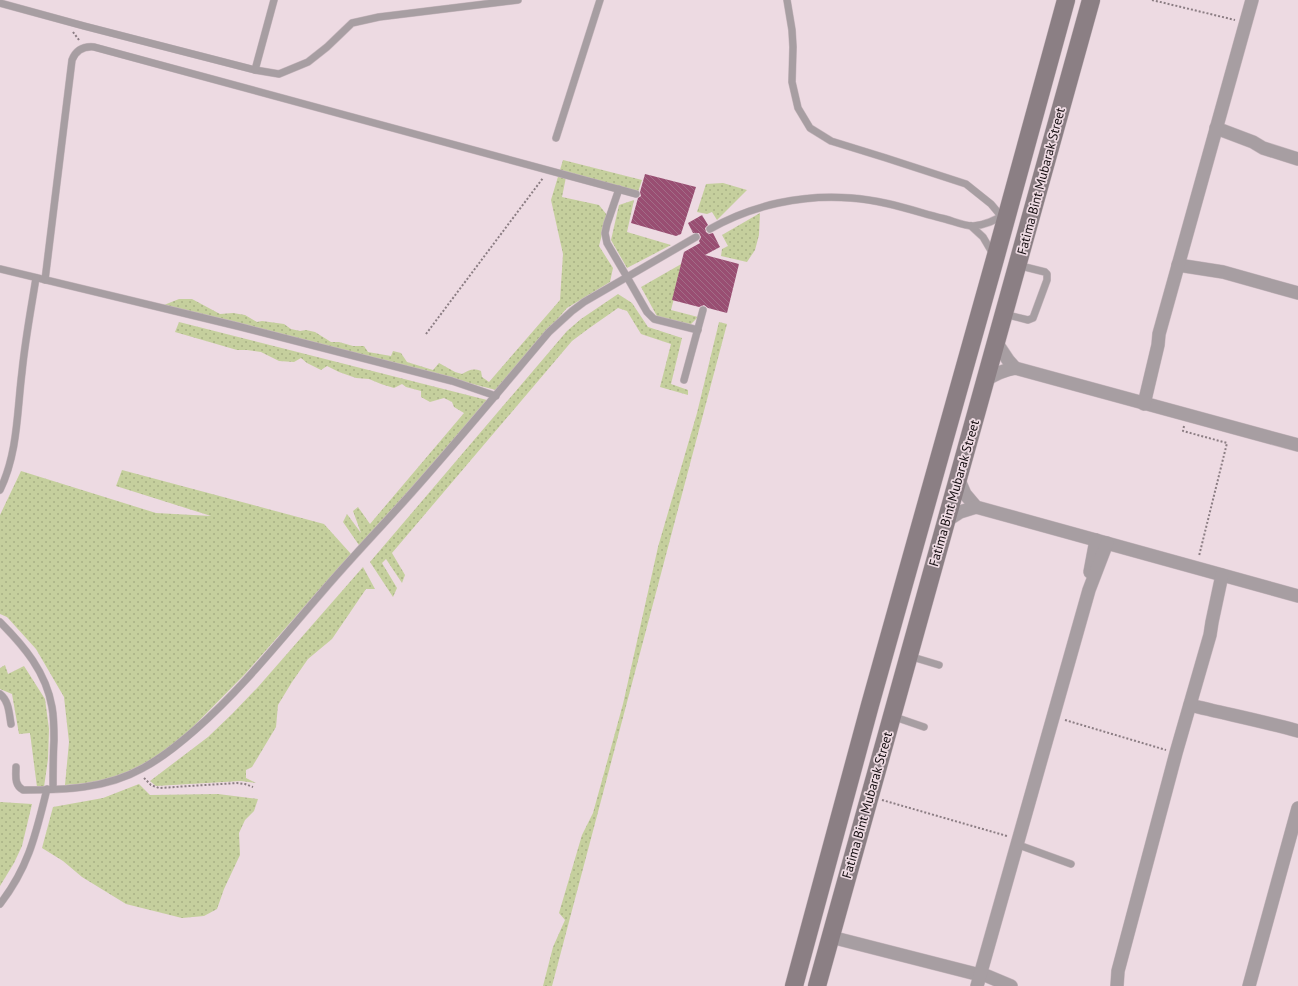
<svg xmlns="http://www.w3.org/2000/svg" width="1298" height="986" font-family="'PT Sans',sans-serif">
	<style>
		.grass { fill: url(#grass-dots) }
		.building { fill: url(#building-back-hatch) }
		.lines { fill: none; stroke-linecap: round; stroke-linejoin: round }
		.lane-casing { stroke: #cab9c0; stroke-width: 8 }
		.street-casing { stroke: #cab9c0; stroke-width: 14 }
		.secondary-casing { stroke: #cab9c0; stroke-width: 19 }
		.path { stroke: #8b7d83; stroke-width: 2; stroke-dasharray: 2 2; stroke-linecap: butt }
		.lane { stroke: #a79ea2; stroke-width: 7 }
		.street { stroke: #a79ea2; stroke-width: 13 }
		.secondary { stroke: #8b7f84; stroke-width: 18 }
		.labels { text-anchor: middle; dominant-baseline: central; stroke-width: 3.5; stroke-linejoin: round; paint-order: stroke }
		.street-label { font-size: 13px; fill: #130c0f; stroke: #eddae2 }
	</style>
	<defs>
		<pattern id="grass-dots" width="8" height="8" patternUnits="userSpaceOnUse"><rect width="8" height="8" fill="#c5cf9d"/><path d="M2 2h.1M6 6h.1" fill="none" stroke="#a8b186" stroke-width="1.8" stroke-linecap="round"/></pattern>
		<pattern id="building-back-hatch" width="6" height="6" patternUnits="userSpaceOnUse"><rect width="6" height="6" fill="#994e72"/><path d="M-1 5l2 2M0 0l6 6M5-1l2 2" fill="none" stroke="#a26d87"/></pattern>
	</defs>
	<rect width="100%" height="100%" fill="#eddae2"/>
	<!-- grass -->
	<g class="grass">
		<path d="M563,160l79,20 -4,12 -71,-20 -5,25 37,8 8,10 -8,31 14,22 -3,14 -43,26 -71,82 -332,-85 15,-6h13l28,15 13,-1 12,2 12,7 5,-1 22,3 7,5 9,2 6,-1 9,2 16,10h8l14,4h11l4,6 23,4 2,-5 8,2 6,9 26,8 6,-7 16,9 7,2c7,-4 11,-6 19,-3l1,6 7,5 71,-82 3,-46 -12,-54z"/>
		<polygon points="723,183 747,190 717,220 712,212 707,214 697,212 706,184"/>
		<polygon points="634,200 627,232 671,245 627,268 611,240 619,205"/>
		<polygon points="760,213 759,235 755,250 747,262 721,256 722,249 728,246 722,235"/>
		<polygon points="683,263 671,310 698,317 689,326 658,318 641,287"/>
		<polygon points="618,294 632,303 648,327 682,338 671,384 688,390 688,395 660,387 671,344 641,334 627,311 618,308 588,329 572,341 392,553 405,575 402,583 386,559 382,563 397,588 393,597 370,562 567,331 581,319"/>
		<polygon points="179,322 487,400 361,548 343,522 347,514 361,533 353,511 358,507 370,524 464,413 454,407 452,402 444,398 430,402 421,397 421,391 406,387 402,384 394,388 381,384 369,379 356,378 339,372 327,366 321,370 307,363 301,358 294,362 279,361 261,352 247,350 237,350 175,332"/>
		<polygon points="719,322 727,324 552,986 543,986 553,947 565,920 559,913 582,835 593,813 623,704 658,547 697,413"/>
		<polygon points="122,470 324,524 351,554 245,674 184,736 140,768 103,782 65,785 69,742 64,697 36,649 7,617 0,614 0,515 21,471 156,513 211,516 116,486"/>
		<polygon points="363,567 375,589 366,589 332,639 308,659 292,682 278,705 276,727 252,767 246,770 246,778 256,783 241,781 156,786 150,781 208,737 232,714 258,687"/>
		<polygon points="5,665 8,674 24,666 45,699 49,729 48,759 44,787 37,787 30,733 19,734 12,694 0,689 0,668"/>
		<polygon points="139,784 150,795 218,794 258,799 254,811 245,820 239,833 240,855 224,889 217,909 204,916 182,918 126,904 82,877 63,861 42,848 53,807 103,798"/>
		<polygon points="0,802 32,804 22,846 14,863 0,886"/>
	</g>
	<!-- building -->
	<g class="building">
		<polygon points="645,174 696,187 681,234 676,236 631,223 638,198 641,196 640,192"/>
		<polygon points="702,215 708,225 705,228 706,232 709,234 713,233 720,247 705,255 739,264 727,313 708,308 704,305 699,307 672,300 684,252 700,243 699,241 701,237 699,233 693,233 688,223"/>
	</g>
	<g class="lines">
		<defs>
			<g id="lane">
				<polyline points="787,0 792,30 793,47 792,82 798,108 810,128 831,141 886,158 966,184 991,204 1001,216"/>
				<polyline points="0,3 84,26 255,70 279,74 308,62 327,47 352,23 379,17 518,0"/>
				<polyline points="255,70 274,0"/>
				<polyline points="556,138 600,0"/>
				<polyline points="619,189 607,224 605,233 607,243 627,277 647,312 654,319 698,330"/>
				<polyline points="971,226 983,237 993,254"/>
				<path d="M710,229c42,-24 93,-35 141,-31 31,2 60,12 90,20 10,2 22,8 32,8 11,-1 22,-5 31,-12"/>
				<polyline points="0,269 237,326 452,381 496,396"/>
				<path d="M45,280l27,-220c4,-10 11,-14 22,-13l542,147"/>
				<polyline points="1004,314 1028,320 1033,318 1047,280 1047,274 1045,272 1017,265"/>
				<polyline points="684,380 703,310"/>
				<path d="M0,490c18,-37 17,-79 22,-118 3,-31 9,-63 14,-94"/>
				<path d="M0,622c24,24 46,50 52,85 2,11 2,22 2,33 -1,17 -1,33 -1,49"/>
				<polyline points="909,656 939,665"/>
				<path d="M0,694c9,7 9,19 11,30"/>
				<polyline points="892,716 924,727"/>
				<path d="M16,767c0,9 -2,18 7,23 41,0 83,-1 120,-22 19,-10 36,-24 52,-38 48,-42 86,-91 128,-139 30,-35 62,-68 92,-102 46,-52 90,-105 134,-157l23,-21 12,-9 112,-65"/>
				<polyline points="1016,844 1071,864"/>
				<path d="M0,904c29,-37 36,-71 47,-115"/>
			</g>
			<g id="street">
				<polyline points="1216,128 1253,142 1263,148 1298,159"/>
				<polyline points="1178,265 1223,272 1298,293"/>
				<polyline points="996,342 1008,360 1015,368"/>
				<path d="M986,380c9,-6 18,-10 29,-12l283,77"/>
				<polyline points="1144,404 1158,345 1159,334 1252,0"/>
				<polyline points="958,478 965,494 976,507 1298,596"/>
				<polyline points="946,521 960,512 976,507"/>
				<polyline points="1090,572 1096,540"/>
				<path d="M1190,705c36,9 72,16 108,26"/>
				<polyline points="831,937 980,975"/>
				<polyline points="980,973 1011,986"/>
				<polyline points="977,986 1089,590 1107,543"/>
				<polyline points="1117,986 1118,971 1176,753 1210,635 1212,622 1222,575"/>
				<polyline points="1249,986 1298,808"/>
			</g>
			<g id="secondary">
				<polyline points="794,986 870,705 995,259 1066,0"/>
				<polyline points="817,986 1091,0"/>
			</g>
		</defs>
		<!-- lane casing -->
		<use href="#lane" class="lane-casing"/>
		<!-- street casing -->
		<use href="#street" class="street-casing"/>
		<!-- secondary casing -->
		<use href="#secondary" class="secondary-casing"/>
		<!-- path -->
		<g class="path">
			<polyline points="1152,0 1235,20"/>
			<polyline points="73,32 79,40"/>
			<polyline points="426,334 543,178"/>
			<polyline points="1184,426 1183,431 1227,443 1199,556"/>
			<polyline points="1065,720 1166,750"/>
			<polyline points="144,778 151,785 159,788 237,783 245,784 253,787"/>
			<polyline points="882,800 1007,836"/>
		</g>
		<!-- lane -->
		<use href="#lane" class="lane"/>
		<!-- street -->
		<use href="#street" class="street"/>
		<!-- secondary -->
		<use href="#secondary" class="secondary"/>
	</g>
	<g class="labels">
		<!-- street labels -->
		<g class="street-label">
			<text transform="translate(1041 181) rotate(-75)">Fatima Bint Mubarak Street</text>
			<text transform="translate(954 493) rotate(-74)">Fatima Bint Mubarak Street</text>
			<text transform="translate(867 805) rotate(-74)">Fatima Bint Mubarak Street</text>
		</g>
	</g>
</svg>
